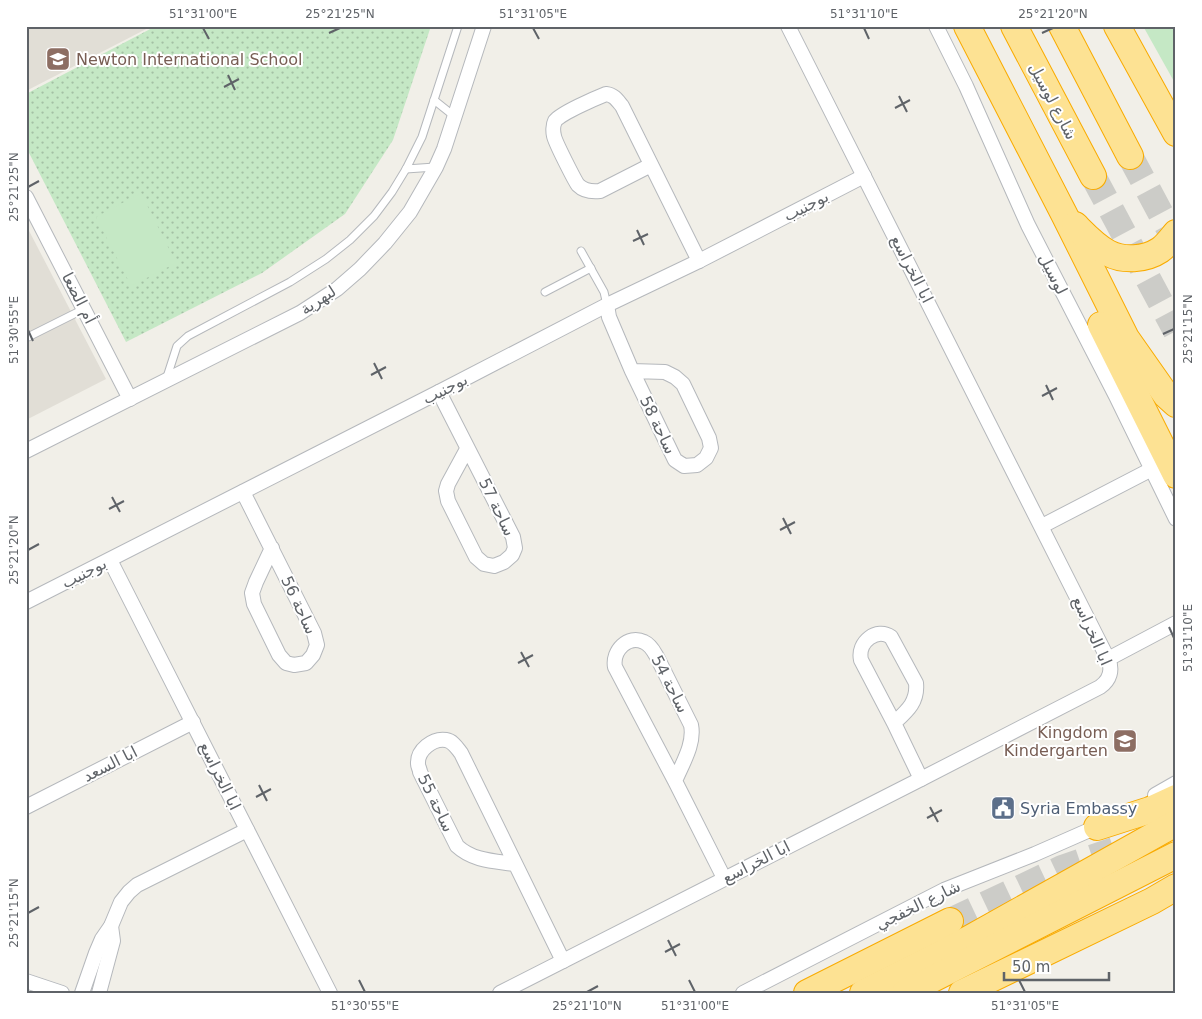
<svg xmlns="http://www.w3.org/2000/svg" width="1202" height="1019" font-family="'DejaVu Sans',Cairo,sans-serif">
	<style>
		.education { fill: #e1ded6 }
		.park { fill: url(#park-dots) }
		.garden { fill: #c5e8c5 }
		.lines { fill: none; stroke-linecap: round; stroke-linejoin: round }
		.highway-tunnel { stroke: #ccccc8; stroke-width: 26; stroke-dasharray: 26 13; stroke-linecap: butt }
		.lane-casing { stroke: #b5b8bc; stroke-width: 9 }
		.street-casing { stroke: #b5b8bc; stroke-width: 16 }
		.highway-casing { stroke: #f9ab00; stroke-width: 28 }
		.lane { stroke: #fff; stroke-width: 7 }
		.street { stroke: #fff; stroke-width: 14 }
		.highway { stroke: #fde293; stroke-width: 26 }
		.ticks { fill: none; stroke: #5f6368; stroke-width: 2 }
		.labels { text-anchor: middle; dominant-baseline: central; stroke-width: 4; stroke-linejoin: round; paint-order: stroke }
		.education-label { font-size: 16px; fill: #785e54; stroke: #fff; text-anchor: start }
		.street-label { font-size: 16px; fill: #5f6368; stroke: #fff }
		.service-label { font-size: 16px; fill: #4e5e75; stroke: #fff; text-anchor: start }
		.neatline { fill: none; stroke: #5f6368; stroke-width: 2 }
		.ticks-label { font-size: 12px; text-anchor: middle; fill: #5f6368 }
	</style>
	<defs>
		<pattern id="park-dots" width="8" height="8" patternUnits="userSpaceOnUse" patternTransform="scale(1.25)"><rect width="8" height="8" fill="#c5e8c5"/><path d="M2 2h.1M6 6h.1" fill="none" stroke="#a3c0a4" stroke-width="1.8" stroke-linecap="round"/></pattern>
	</defs>
	<rect width="100%" height="100%" fill="#f1efe8"/>
	<!-- education -->
	<g class="education">
		<polygon points="26,26 152,26 26,91"/>
		<polygon points="26,225 106,379 26,420"/>
	</g>
	<!-- park -->
	<polygon class="park" points="156,26 431,26 393,140 345,214 262,273 126,342 26,147 26,94"/>
	<!-- garden -->
	<g class="garden">
		<polygon points="1143,26 1176,26 1176,85"/>
		<polygon points="141,193 176,263 131,286 96,217"/>
	</g>
	<g class="lines">
		<!-- highway-tunnel -->
		<g class="highway-tunnel">
			<polyline points="1130,156 1176,242"/>
			<polyline points="1093,176 1176,331"/>
			<polyline points="950,921 1062,868 1114,850"/>
		</g>
		<defs>
			<g id="lane">
				<polyline points="434,100 454,116"/>
				<polyline points="406,169 435,167"/>
				<polyline points="581,251 604,292 607,305"/>
				<polyline points="545,292 591,268"/>
				<polyline points="26,338 84,309"/>
				<polyline points="166,380 177,346 188,336 290,282 326,259 350,240 374,216 392,192 406,169 422,137 458,26"/>
			</g>
			<g id="street">
				<polyline points="936,26 966,86 1028,225 1116,396 1176,519"/>
				<path d="M651,165l-51,26c-9,1 -16,0 -22,-6 -3,-4 -23,-43 -24,-49 -1,-4 -1,-11 1,-15 6,-8 41,-23 51,-27 8,1 11,6 16,12l77,155"/>
				<polyline points="26,197 130,399"/>
				<polyline points="607,305 609,317 632,371 675,460 684,466 697,465 706,458 711,448 709,438 683,384 675,377 665,372 632,371"/>
				<polyline points="439,392 513,537 515,548 512,555 504,562 494,566 484,564 476,557 448,501 446,491 448,484 467,449"/>
				<polyline points="26,451 300,313 337,289 360,269 385,243 410,212 436,167 444,149 484,26"/>
				<polyline points="243,492 314,633 317,645 313,655 306,663 294,665 286,663 279,655 254,604 252,593 256,582 272,548"/>
				<polyline points="1042,526 1152,469"/>
				<polyline points="110,560 330,993"/>
				<polyline points="26,602 439,392 607,305 699,261 864,176"/>
				<polyline points="1108,659 1176,623"/>
				<path d="M894,723c13,-12 24,-21 22,-40l-25,-46c-14,-10 -34,5 -30,23l33,63 27,56"/>
				<path d="M675,781c7,-17 20,-37 16,-56l-34,-68c-3,-5 -6,-12 -13,-15 -16,-8 -32,9 -29,25l60,114 49,97"/>
				<polyline points="1155,795 1176,783"/>
				<polyline points="26,807 193,722"/>
				<path d="M515,864c-21,-3 -42,-3 -58,-18l-37,-74c0,-3 -2,-5 -2,-8 -1,-14 15,-26 28,-24 7,1 11,8 15,13l102,208"/>
				<polyline points="26,981 62,993"/>
				<polyline points="82,993 96,953 102,939 111,926 121,902 129,892 137,885 247,830"/>
				<polyline points="99,993 113,941 111,926"/>
				<path d="M500,993l421,-214 179,-92c10,-7 13,-17 8,-28l-320,-633"/>
				<polyline points="743,993 944,890 1035,854 1101,825"/>
			</g>
			<g id="highway">
				<polyline points="967,26 1064,214 1126,338 1166,395 1176,404"/>
				<polyline points="1014,26 1093,176"/>
				<polyline points="1062,26 1130,156"/>
				<polyline points="1117,26 1176,133"/>
				<path d="M1075,225c10,10 20,21 33,28 15,8 37,7 52,-3 6,-4 11,-11 16,-17"/>
				<polyline points="1101,325 1176,475"/>
				<polyline points="1097,827 1150,810 1176,798"/>
				<polyline points="807,993 950,921"/>
				<polyline points="863,993 958,945 1176,823"/>
				<polyline points="905,993 1176,855"/>
				<polyline points="962,993 1152,901 1176,887"/>
			</g>
		</defs>
		<!-- lane casing -->
		<use href="#lane" class="lane-casing"/>
		<!-- street casing -->
		<use href="#street" class="street-casing"/>
		<!-- highway casing -->
		<use href="#highway" class="highway-casing"/>
		<!-- lane -->
		<use href="#lane" class="lane"/>
		<!-- street -->
		<use href="#street" class="street"/>
		<!-- highway -->
		<use href="#highway" class="highway"/>
	</g>
	<!-- ticks -->
	<path class="ticks" d="M203,28l6,11M533,28l6,11M864,28l5,11M329,33l11,-5M1042,33l11,-5M228,75l7,15M224,87l15,-8M899,96l8,16M895,108l15,-8M28,187l11,-6M637,230l7,15M633,241l15,-7M28,330l5,11M1163,334l11,-5M374,363l8,16M371,375l15,-8M1046,385l7,15M1042,396l15,-8M112,497l8,15M109,509l15,-8M783,518l8,16M780,530l15,-8M28,550l11,-6M1169,627l5,11M521,652l8,15M518,663l15,-8M259,785l8,16M256,797l15,-8M930,807l8,15M927,818l15,-8M28,913l11,-6M668,940l8,16M665,952l15,-8M359,980l6,12M689,980l6,12M1019,980l6,12M587,992l11,-6"/>
	<!-- icons -->
	<defs>
		<symbol id="school-square" viewBox="-11 -11 22 22"><rect x="-9" y="-9" width="18" height="18" rx="4" fill="#8d6e63" stroke="#fff"/><path d="M0-5L7-2L0 1L-7-2ZM-4 1L0 2.5L4 1V4Q0 6-4 4Z" fill="#fff"/></symbol>
		<symbol id="civic-square" viewBox="-11 -11 22 22"><rect x="-9" y="-9" width="18" height="18" rx="4" fill="#5c6f8a" stroke="#fff"/><path d="M-.6-6.5H3V-4.5H.6V-3L4-1V1h2V6H-6V1h2V-1L-.6-3ZM-1.2 2.5V6h2.4V2.5Z" fill="#fff"/></symbol>
	</defs>
	<g fill-rule="evenodd">
		<use href="#school-square" x="44" y="45" width="28" height="28"/>
		<use href="#school-square" x="1111" y="727" width="28" height="28"/>
		<use href="#civic-square" x="989" y="794" width="28" height="28"/>
	</g>
	<g class="labels">
		<!-- education labels -->
		<g class="education-label">
			<text x="76" y="59">Newton International School</text>
			<text x="1108" y="732" text-anchor="end">Kingdom<tspan x="1108" dy="18">Kindergarten</tspan></text>
		</g>
		<!-- street labels -->
		<g class="street-label">
			<text transform="translate(1053 101) rotate(62)">شارع لوسيل</text>
			<text transform="translate(806 206) rotate(-27)">بوجنيب</text>
			<text transform="translate(912 269) rotate(63)">ابا الخراسع</text>
			<text transform="translate(1053 274) rotate(63)">لوسيل</text>
			<text transform="translate(79 298) rotate(63)">أم الضعا</text>
			<text transform="translate(318 300) rotate(-33)">لبهرية</text>
			<text transform="translate(445 389) rotate(-27)">بوجنيب</text>
			<text transform="translate(658 425) rotate(64)">ساحة 58</text>
			<text transform="translate(497 507) rotate(64)">ساحة 57</text>
			<text transform="translate(84 573) rotate(-27)">بوجنيب</text>
			<text transform="translate(299 605) rotate(65)">ساحة 56</text>
			<text transform="translate(1092 631) rotate(66)">ابا الخراسع</text>
			<text transform="translate(670 684) rotate(63)">ساحة 54</text>
			<text transform="translate(110 764) rotate(-27)">ابا السعد</text>
			<text transform="translate(220 776) rotate(64)">ابا الخراسع</text>
			<text transform="translate(436 803) rotate(64)">ساحة 55</text>
			<text transform="translate(756 862) rotate(-27)">ابا الخراسع</text>
			<text transform="translate(918 905) rotate(-26)">شارع الخفجي</text>
		</g>
		<!-- service labels -->
		<g class="service-label">
			<text x="1020" y="808">Syria Embassy</text>
		</g>
	</g>
	<!-- border -->
	<rect width="1202" height="1019" fill="none" stroke="#ffffff" stroke-width="55"/>
	<!-- scale -->
	<path d="M1004 972v8h105v-8" fill="none" stroke="#5f6368" stroke-width="2.5"/>
	<text x="1012" y="972" font-size="15" fill="#5f6368" stroke="#ffffff" stroke-width="4" paint-order="stroke">50 m</text>
	<rect x="28" y="28" width="1146" height="964" class="neatline"/>
	<g class="ticks-label">
		<text x="203" y="18">51°31'00"E</text>
		<text x="340" y="18">25°21'25"N</text>
		<text x="533" y="18">51°31'05"E</text>
		<text x="864" y="18">51°31'10"E</text>
		<text x="1053" y="18">25°21'20"N</text>
		<text transform="translate(14 187) rotate(-90)" y="4">25°21'25"N</text>
		<text transform="translate(1188 329) rotate(-90)" y="4">25°21'15"N</text>
		<text transform="translate(14 330) rotate(-90)" y="4">51°30'55"E</text>
		<text transform="translate(14 550) rotate(-90)" y="4">25°21'20"N</text>
		<text transform="translate(1188 638) rotate(-90)" y="4">51°31'10"E</text>
		<text transform="translate(14 913) rotate(-90)" y="4">25°21'15"N</text>
		<text x="365" y="1010">51°30'55"E</text>
		<text x="587" y="1010">25°21'10"N</text>
		<text x="695" y="1010">51°31'00"E</text>
		<text x="1025" y="1010">51°31'05"E</text>
	</g>
</svg>
